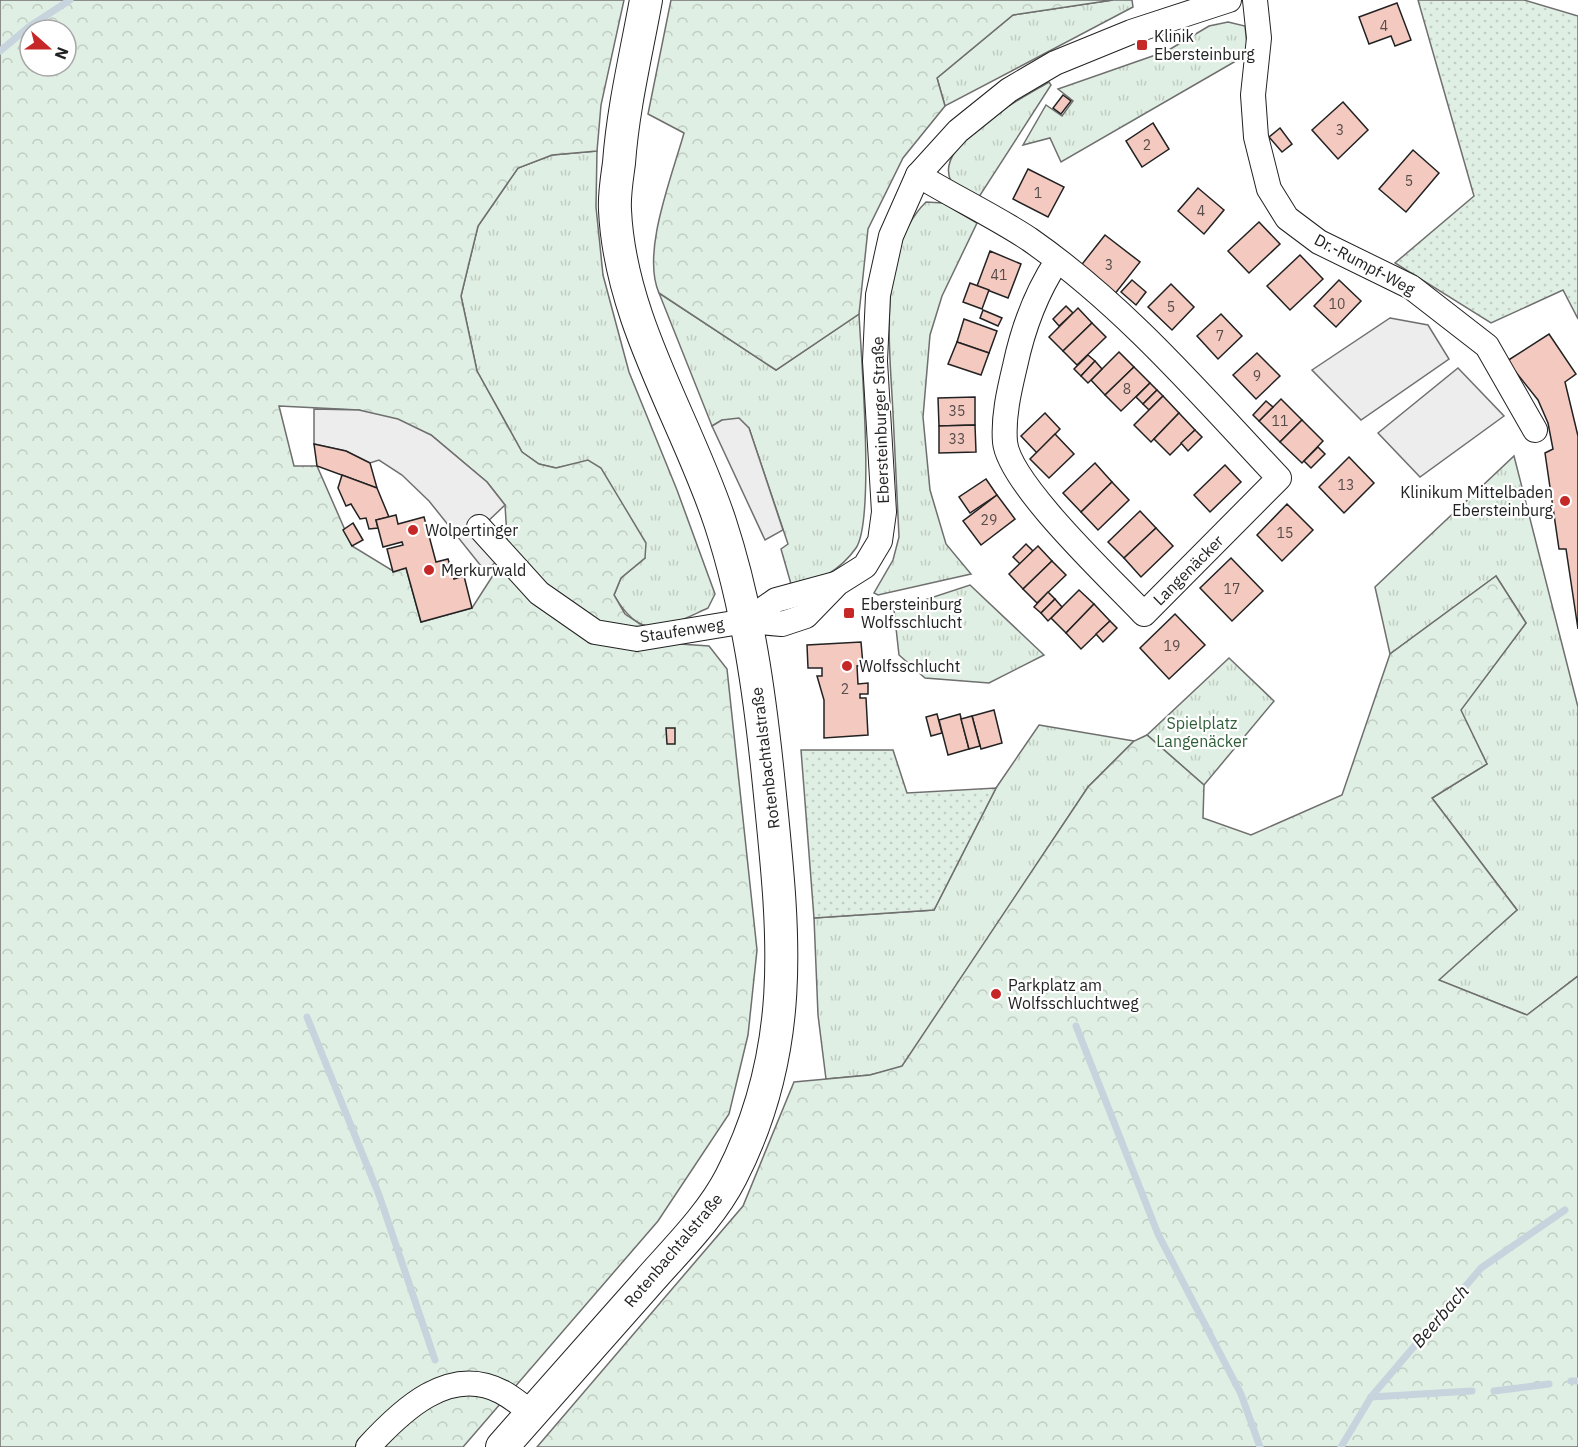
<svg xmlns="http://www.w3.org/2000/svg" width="1578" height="1447" font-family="'IBM Plex Sans',sans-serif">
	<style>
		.grass { fill: url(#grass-tufts); stroke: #6f6f6f; stroke-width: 1.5 }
		.forest { fill: url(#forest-crowns); stroke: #6f6f6f; stroke-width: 1.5; fill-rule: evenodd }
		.garden { fill: url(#garden-dots); stroke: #6f6f6f; stroke-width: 1.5 }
		.parking { fill: #ededed; stroke: #6f6f6f; stroke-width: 1.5 }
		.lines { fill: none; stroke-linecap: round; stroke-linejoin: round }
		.stream { stroke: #c7d3dd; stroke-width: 7 }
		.building { fill: #f3c9c0; stroke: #222; stroke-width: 1.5 }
		.minor-casing { stroke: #222; stroke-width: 26 }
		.major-casing { stroke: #222; stroke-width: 34 }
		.minor { stroke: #fff; stroke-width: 24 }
		.major { stroke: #fff; stroke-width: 32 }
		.poi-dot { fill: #c62828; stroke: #fff; stroke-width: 2 }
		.labels { text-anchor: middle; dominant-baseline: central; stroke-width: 4.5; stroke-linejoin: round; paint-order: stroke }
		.number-label { font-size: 14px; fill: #564c4a }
		.poi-label { font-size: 16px; fill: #222; stroke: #fff; text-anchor: start }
		.street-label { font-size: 16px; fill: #222; stroke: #fff }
		.park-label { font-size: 16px; fill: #2f5e38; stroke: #fff }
		.water-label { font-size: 18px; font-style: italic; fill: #222; stroke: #fff }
	</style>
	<defs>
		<pattern id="grass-tufts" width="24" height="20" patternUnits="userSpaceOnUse" patternTransform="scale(1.5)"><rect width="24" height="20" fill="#e0efe3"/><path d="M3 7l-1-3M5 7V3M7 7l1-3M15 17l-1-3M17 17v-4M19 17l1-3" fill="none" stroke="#c0cdc2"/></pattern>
		<pattern id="forest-crowns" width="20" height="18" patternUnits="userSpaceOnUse" patternTransform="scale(1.5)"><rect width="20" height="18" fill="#e0efe3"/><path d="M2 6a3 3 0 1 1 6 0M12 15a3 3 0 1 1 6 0" fill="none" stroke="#c0cdc2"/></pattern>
		<pattern id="garden-dots" width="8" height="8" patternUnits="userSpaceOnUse" patternTransform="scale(1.5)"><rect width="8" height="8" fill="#e0efe3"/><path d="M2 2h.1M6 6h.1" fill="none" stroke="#c0cdc2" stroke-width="1.8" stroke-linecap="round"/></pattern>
	</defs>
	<rect width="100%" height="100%" fill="#fff"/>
	<!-- grass -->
	<g class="grass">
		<polygon points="1113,0 1132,0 1133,7 945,106 937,78 1013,15"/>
		<polygon points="1228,22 1245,26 1248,54 1061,162 1050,138 1023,145 1046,105 1062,116 1073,101 1058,89 1167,51 1209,26"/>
		<path d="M1049,82l2,3 -74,115c-7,-5 -22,-11 -26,-19 -19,-37 73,-84 98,-99z"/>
		<path d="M597,151l-1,56 7,68 26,97 48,118 38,104 -7,14c-42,19 -66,36 -94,-13l7,-17 24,-20 -57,-97 -32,7 -17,-4 -17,-12 -45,-81 -16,-75 17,-70 40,-58 34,-13z"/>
		<path d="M926,202l17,1 34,20 -35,73 -12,39 -7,82 7,73 16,54 25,30 -93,21 -4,-2 19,-33 6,-23c-2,-41 -4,-82 -6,-124 -3,-63 -16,-163 33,-211z"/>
		<path d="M659,293l117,77 83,-56c2,41 16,206 -3,234 -14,20 -41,39 -65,36l-10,-35 7,-5 -39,-116 -27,-8 -10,6z"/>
		<polygon points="1514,456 1578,707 1578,976 1527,1015 1438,980 1517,910 1432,798 1487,764 1460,710 1526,623 1496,576 1390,654 1375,587"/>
		<polygon points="970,585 1044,655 989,683 925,678 899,655 894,610"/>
		<polygon points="1229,658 1274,701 1204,785 1147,735"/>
		<polygon points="1039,725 1134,741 1088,787 902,1067 870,1075 826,1079 818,1015 814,918 934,910 996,788"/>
	</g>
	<!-- forest -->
	<g class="forest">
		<path d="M0,0h624l-23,105 -4,46 -45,4 -34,13 -40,58 -17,70 16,75 45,81 17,12 17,4 32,-8 13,8 45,75 -1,15 -24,20 -7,17 11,19 15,10 18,5 22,15 29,2 18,23 30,281 -9,85 -19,79 -71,107 -195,226h-463zM30,30h36v36h-36zM279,406l80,4 72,25 56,47 18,23 3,47 -36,56 -51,14 -15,-54 -13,3 -41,-25 -35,-80h-23z"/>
		<path d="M671,0h442l-100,15 -76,63 8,28 -42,52 -35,71 -9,85 -83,56 -117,-77c-18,-40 13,-117 25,-160l-36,-19z"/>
		<polygon points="1496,576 1526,623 1461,710 1487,764 1432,798 1517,910 1439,980 1527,1015 1578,976 1578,1447 537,1447 743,1206 794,1082 870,1075 902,1066 1088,787 1134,741 1147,735 1204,785 1203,818 1251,835 1342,795 1390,654"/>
	</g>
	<!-- garden -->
	<g class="garden">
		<polygon points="1418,0 1524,0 1578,16 1578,319 1563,290 1491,323 1395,263 1474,196"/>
		<polygon points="801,750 893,750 907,793 996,788 934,910 814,918"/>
	</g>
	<!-- parking -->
	<g class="parking">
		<polygon points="1390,318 1428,325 1449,359 1361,420 1312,370"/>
		<polygon points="1458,368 1504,416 1420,477 1378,433"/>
		<polygon points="314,409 359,410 398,419 431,435 487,482 505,505 484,525 508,552 485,571 429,501 402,475 379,460 370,463 346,451 314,444"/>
		<polygon points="739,418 749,428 783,530 765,540 712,426 722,420"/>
	</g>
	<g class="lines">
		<!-- stream -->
		<g class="stream">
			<polyline points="0,51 30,26 70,0"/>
			<polyline points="307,1017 379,1195 435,1360"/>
			<polyline points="1076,1026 1158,1234 1241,1394 1260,1447"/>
			<polyline points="1571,1381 1578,1381"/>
			<polyline points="1494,1391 1549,1384"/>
			<polyline points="1371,1397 1472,1391"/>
			<polyline points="1341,1447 1371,1397 1481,1268 1565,1210"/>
		</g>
	</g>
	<!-- building -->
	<g class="building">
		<polygon points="1397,3 1411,40 1395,46 1391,36 1369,44 1359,17"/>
		<polygon points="1063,95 1071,101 1061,114 1053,108"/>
		<polygon points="1343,102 1368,130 1338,159 1312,130"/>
		<polygon points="1153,123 1169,149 1142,167 1126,141"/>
		<polygon points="1280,128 1292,144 1282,152 1269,137"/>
		<polygon points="1413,150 1439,173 1406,212 1379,189"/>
		<polygon points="1028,169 1064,187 1048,217 1013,199"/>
		<polygon points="1198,188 1224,210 1204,234 1178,211"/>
		<polygon points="1259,222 1280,244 1249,273 1228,251"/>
		<polygon points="1105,235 1140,262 1114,295 1079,268"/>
		<polygon points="990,251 1021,264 1008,298 977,286"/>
		<polygon points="1300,255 1323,279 1290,310 1267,286"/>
		<polygon points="1132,280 1146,292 1136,305 1121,292"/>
		<polygon points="1339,280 1361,301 1336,327 1314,306"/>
		<polygon points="970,283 989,290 982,309 963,302"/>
		<polygon points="1171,284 1194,307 1172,330 1148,307"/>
		<polygon points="1066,306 1073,313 1059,326 1053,319"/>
		<polygon points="1078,308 1092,323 1063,351 1049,337"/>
		<polygon points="983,310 1002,318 998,326 980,318"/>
		<polygon points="1221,314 1242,336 1218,359 1197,336"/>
		<polygon points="964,319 997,331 989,353 957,342"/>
		<polygon points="1092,323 1106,337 1077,365 1063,351"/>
		<polygon points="1549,334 1576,374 1565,382 1578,436 1578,629 1566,549 1559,549 1545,453 1553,449 1548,423 1538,400 1507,361"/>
		<polygon points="957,342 989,353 981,375 948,364"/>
		<polygon points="1119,352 1134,367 1105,395 1091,380"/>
		<polygon points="1257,353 1280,376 1256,399 1233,375"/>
		<polygon points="1088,355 1095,361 1081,376 1074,369"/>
		<polygon points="1095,361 1102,369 1088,383 1081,376"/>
		<polygon points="1134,367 1150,383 1121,411 1105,395"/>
		<polygon points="1150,383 1157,390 1143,404 1136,397"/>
		<polygon points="1157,390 1163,396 1149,410 1143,404"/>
		<polygon points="1163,396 1179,413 1151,442 1134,425"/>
		<polygon points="975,397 975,425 939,426 938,398"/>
		<polygon points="1281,399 1302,420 1280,442 1259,421"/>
		<polygon points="1266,401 1273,407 1259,421 1253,415"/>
		<polygon points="1045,413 1060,429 1037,453 1021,436"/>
		<polygon points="1179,413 1195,430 1170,455 1154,439"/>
		<polygon points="1302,420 1323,441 1302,463 1280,442"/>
		<polygon points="975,425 976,452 939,453 939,426"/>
		<polygon points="1195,430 1202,437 1188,451 1181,443"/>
		<polygon points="1055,434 1074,454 1049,478 1030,459"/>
		<polygon points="314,444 346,451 370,463 377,488 317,466"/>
		<polygon points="1318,447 1325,454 1311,468 1304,461"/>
		<polygon points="1349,457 1374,483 1344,513 1319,487"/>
		<polygon points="1095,463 1112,482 1081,512 1063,493"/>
		<polygon points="1225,465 1241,482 1210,512 1194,495"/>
		<polygon points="342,475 377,488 389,517 376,520 378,528 369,529 366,518 360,519 351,504 346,506 338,488"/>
		<polygon points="986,479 997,495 970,513 959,497"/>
		<polygon points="1112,482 1129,500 1098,530 1081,512"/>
		<polygon points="997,495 1015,519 981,545 963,521"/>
		<polygon points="1287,504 1313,530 1282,561 1257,535"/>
		<polygon points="1140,511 1156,528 1124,558 1108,542"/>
		<polygon points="396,515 398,524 424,517 436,562 448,559 454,579 464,576 472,608 421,622 406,568 393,572 387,549 403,545 402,542 383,547 376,520"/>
		<polygon points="353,523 363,540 352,546 343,530"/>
		<polygon points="1156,528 1173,546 1141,577 1124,558"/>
		<polygon points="1026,544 1033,551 1020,564 1013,557"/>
		<polygon points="1038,546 1052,561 1023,589 1009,574"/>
		<polygon points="1231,558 1263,591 1232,621 1200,588"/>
		<polygon points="1052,561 1066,575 1037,603 1023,589"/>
		<polygon points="1079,590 1094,604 1066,633 1051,618"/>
		<polygon points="1048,592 1055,599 1041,613 1034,607"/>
		<polygon points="1055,599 1062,607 1048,621 1041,613"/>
		<polygon points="1094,604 1110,621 1081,649 1066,633"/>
		<polygon points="1175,614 1205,645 1169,679 1140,648"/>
		<polygon points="1110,621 1117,628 1103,642 1096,634"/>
		<polygon points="861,642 863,665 857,666 858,684 868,683 868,694 860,694 860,698 866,698 868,735 824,738 824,700 817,676 822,676 822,668 808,668 807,645"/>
		<polygon points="994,710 1002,743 981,749 972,716"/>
		<polygon points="937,714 942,733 931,736 926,717"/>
		<polygon points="960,714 969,749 948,755 939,720"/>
		<polygon points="972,716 980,746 969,749 961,719"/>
		<polygon points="666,728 675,728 675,744 667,744"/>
	</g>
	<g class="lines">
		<defs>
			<g id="minor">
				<polyline points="1255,0 1259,38 1253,95 1256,137 1269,189 1287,218 1319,242 1411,287 1487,346 1535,430"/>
				<path d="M918,175c36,22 76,41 111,64 95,66 171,155 250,239l-135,136c-31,-33 -135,-130 -139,-172 -2,-25 4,-51 10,-76 8,-38 21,-73 42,-105"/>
				<polyline points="479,527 539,593 595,632 637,639 746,621 782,624 806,616 838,583 865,566 880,541 884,512 875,361 878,295 891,236 918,175 958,131 1009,90 1055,63 1131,32 1229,0"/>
				<polyline points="746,621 776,600 835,584"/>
				<path d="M368,1447c33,-36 81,-83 134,-55 10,5 20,14 30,21"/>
			</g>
			<path id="major" d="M502,1447c48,-55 97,-110 146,-165 28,-32 63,-66 83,-105 68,-132 52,-251 38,-392 -9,-89 -21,-178 -49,-263 -34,-103 -100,-201 -105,-312 -1,-15 2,-32 4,-47 4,-55 17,-108 27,-163"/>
		</defs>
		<!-- minor casing -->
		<use href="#minor" class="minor-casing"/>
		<!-- major casing -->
		<use href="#major" class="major-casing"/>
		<!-- minor -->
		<use href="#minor" class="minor"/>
		<!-- major -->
		<use href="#major" class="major"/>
	</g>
	<!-- markers -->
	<g class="poi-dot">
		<rect x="1136" y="39" width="12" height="12" rx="3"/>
		<circle cx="1565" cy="501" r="6"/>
		<circle cx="413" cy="530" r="6"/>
		<circle cx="429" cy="570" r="6"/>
		<rect x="843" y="607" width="12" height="12" rx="3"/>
		<circle cx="847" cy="666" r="6"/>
		<circle cx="996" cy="994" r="6"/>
	</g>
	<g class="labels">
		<!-- number labels -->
		<g class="number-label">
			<text x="1384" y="26">4</text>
			<text x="1340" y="130">3</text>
			<text x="1147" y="145">2</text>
			<text x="1409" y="181">5</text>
			<text x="1038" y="193">1</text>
			<text x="1201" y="211">4</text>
			<text x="1109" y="265">3</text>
			<text x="999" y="275">41</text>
			<text x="1337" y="304">10</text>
			<text x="1171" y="307">5</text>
			<text x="1220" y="336">7</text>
			<text x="1257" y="376">9</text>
			<text x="1127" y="389">8</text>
			<text x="957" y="411">35</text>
			<text x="1280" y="421">11</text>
			<text x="957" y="439">33</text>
			<text x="1346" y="485">13</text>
			<text x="989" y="520">29</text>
			<text x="1285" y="533">15</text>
			<text x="1232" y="589">17</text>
			<text x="1172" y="646">19</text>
			<text x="845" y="689">2</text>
		</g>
		<!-- poi labels -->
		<g class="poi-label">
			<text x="1154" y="36">Klinik<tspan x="1154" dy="18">Ebersteinburg</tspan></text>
			<text x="1553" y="492" text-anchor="end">Klinikum Mittelbaden<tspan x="1553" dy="18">Ebersteinburg</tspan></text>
			<text x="425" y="530">Wolpertinger</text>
			<text x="441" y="570">Merkurwald</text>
			<text x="861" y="604">Ebersteinburg<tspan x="861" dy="18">Wolfsschlucht</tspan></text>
			<text x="859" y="666">Wolfsschlucht</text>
			<text x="1008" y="985">Parkplatz am<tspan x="1008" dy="18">Wolfsschluchtweg</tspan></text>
		</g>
		<!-- street labels -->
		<g class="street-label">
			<text transform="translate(1365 264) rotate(28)">Dr.-Rumpf-Weg</text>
			<text transform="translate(880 420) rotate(-92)">Ebersteinburger Straße</text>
			<text transform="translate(1188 570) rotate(-45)">Langenäcker</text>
			<text transform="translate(682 630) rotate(-9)">Staufenweg</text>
			<text transform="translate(765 758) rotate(-97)">Rotenbachtalstraße</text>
			<text transform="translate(673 1250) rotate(-50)">Rotenbachtalstraße</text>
		</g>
		<!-- park labels -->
		<g class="park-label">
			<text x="1202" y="723">Spielplatz<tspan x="1202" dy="18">Langenäcker</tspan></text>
		</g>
		<!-- water labels -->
		<g class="water-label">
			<text transform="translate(1440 1316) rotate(-49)">Beerbach</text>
		</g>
	</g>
	<!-- north arrow -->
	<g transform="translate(48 48) rotate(111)"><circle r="28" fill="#ffffff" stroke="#a7a7a7" stroke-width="1.5"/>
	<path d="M0-4.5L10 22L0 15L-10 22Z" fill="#c62828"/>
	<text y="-9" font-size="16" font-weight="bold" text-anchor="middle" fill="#222222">N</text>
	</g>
</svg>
